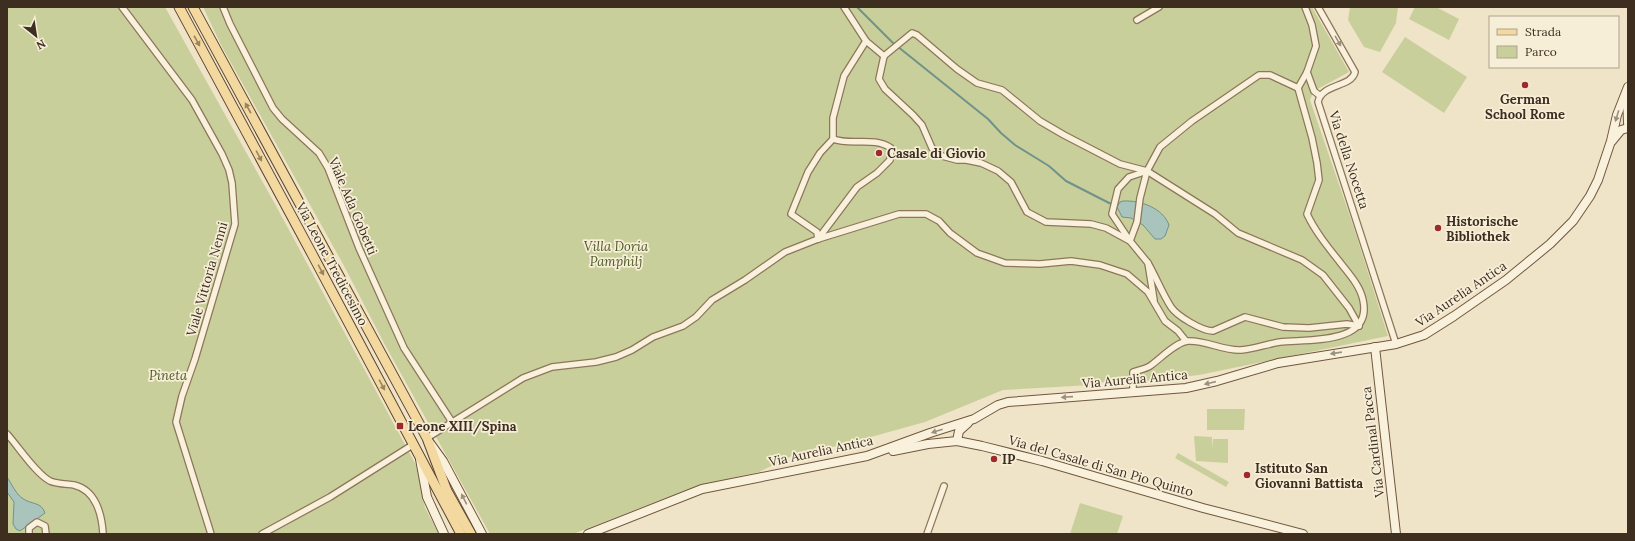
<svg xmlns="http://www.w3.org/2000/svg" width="1635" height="541" font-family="Lora,serif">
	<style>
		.green { fill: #c9cf9b }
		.water { fill: #a9c4bc; stroke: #6f938a }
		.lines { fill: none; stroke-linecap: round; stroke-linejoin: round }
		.stream { stroke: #6f938a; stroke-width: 2 }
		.street-casing { stroke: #8d765c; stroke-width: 8 }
		.secondary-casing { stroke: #6f573f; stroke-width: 10 }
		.primary-casing { stroke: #5b4430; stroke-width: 11 }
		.street { stroke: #faf1dc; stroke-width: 5.5 }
		.secondary { stroke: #faf1dc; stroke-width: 8 }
		.primary { stroke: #f3d9a0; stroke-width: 9 }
		.oneway { fill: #988460 }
		.oneway2 { fill: #9c907e }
		.poi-dot { fill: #9e2a2b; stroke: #f7eed8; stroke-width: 1.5 }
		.labels { text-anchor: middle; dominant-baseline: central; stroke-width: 3.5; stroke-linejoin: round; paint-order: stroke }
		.poi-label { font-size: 13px; font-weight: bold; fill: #3d2e20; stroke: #f7eed8; text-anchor: start }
		.street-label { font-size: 13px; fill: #3d2e20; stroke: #f7eed8 }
		.park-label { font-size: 13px; font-style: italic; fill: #4d5a26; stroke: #f7eed8 }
	</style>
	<rect width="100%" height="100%" fill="#f0e4c8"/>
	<!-- green -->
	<g class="green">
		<polygon points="7,7 165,7 275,204 416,465 425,508 439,534 7,534"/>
		<polygon points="203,7 1312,7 1349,72 1314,91 1310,100 1354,228 1388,336 1199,375 1140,382 1138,376 1108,381 1091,385 1003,390 925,422 842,445 796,454 759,472 697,486 573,534 490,534 385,345 343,264 221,45"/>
		<polygon points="1350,7 1398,7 1396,23 1380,52 1364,47 1348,20"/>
		<polygon points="1415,7 1436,7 1459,19 1449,40 1409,19"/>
		<polygon points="1405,37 1467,77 1444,113 1382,72"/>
		<polygon points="1207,409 1245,409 1244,430 1207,430"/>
		<polygon points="1194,436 1212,437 1212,449 1213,439 1228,439 1228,463 1196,461"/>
		<polygon points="1178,453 1229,482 1226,487 1175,458"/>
		<polygon points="1080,503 1123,516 1117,534 1070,534"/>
	</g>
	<!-- water -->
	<g class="water">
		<path d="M1123,201c17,-1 40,7 46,24l-4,11 -4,3h-6l-12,-14 -12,-7 -9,-1 -5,-10 3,-5z"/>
		<path d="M7,477c4,6 9,17 15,21 9,7 19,3 23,15l-25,18 -4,-2 -3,-5 1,-22 -7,-10z"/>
	</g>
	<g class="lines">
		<!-- stream -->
		<polyline class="stream" points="857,7 892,42 988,119 1001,133 1015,145 1049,166 1066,181 1117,207"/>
		<defs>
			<g id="street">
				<polyline points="122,7 192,100 222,154 229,170 232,183 235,224 195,359 182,396 176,422 211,534"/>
				<polyline points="223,7 230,24 273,108 282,119 319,153 328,168 359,248 404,348 452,422"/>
				<polyline points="844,7 866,41 884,56"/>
				<polyline points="1305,7 1312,25 1316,46 1307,72 1314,91 1319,95"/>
				<path d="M1318,7l37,65c-4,16 -33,11 -37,30l78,242"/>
				<polyline points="1137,20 1159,7"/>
				<polyline points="884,56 879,79 885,89 913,115 922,125 932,148 942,156 957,160 966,160 981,163 998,171 1011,182 1027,212 1046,222 1091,224 1106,228 1130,241 1137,222 1140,198 1147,171 1160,147 1192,121 1259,75 1270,75 1298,88"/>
				<polyline points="884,56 912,33 917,35 957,69 977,83 1002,90 1040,121 1064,135 1120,164 1147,171 1215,214 1238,233 1302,260 1323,275 1349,308 1359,326"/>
				<polyline points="1147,171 1129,177 1118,189 1112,214 1130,241 1148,263 1154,300"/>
				<polyline points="818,239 817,232 791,214 808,172 820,153 833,139 833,118 844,76 866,41"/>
				<path d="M818,239l39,-52 20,-14 13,-13 1,-12c-17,-12 -40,-2 -58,-9"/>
				<path d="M1148,263c8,14 14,30 23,44 6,9 31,24 42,24l32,-14 38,10 26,1 38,-4 12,2"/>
				<path d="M1133,393v-21c6,-2 12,-3 17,-6 10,-7 26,-24 38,-25 18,-1 35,10 53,9 13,-1 26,-6 39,-8 28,-3 93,3 83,-42 -3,-15 -15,-27 -24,-39 -12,-15 -24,-30 -32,-47l12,-34 -2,-17 -5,-25 -14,-50 9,-16"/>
				<path d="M7,434c11,12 29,40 43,47 7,3 17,3 24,4 22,5 28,30 29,49"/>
				<polyline points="427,438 523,378 552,367 596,362 616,357 632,350 653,337 683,326 696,317 712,300 745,280 785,252 818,239 899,214 926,214 939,221 950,233 977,253 1005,263 1040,264 1071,261 1100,265 1127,274 1148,292 1165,321 1178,331 1186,341"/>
				<polyline points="29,534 29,528 37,522 45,526 46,534"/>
				<polyline points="262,534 330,497 414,444"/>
				<polyline points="927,534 944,486"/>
			</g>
			<g id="secondary">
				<polyline points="1627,95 1628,123"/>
				<polyline points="1612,141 1621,130 1628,128"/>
				<polyline points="1375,347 1396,534"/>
				<polyline points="957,441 959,431 968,423"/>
				<polyline points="430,443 443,461 482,534"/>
				<polyline points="893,451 928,444 957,441 982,446 1042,461 1203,508 1303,534"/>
				<polyline points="420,459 427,497 444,534"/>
				<polyline points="588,534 702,489 867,456 930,433 974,419 998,405 1008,402 1186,388 1217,381 1278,363 1396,344 1424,335 1454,316 1506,280 1550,244 1573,221 1590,196 1598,180 1611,141 1617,115 1628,87"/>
			</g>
			<g id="primary">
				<polyline points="179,7 312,254 461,534"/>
				<polyline points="193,7 427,438 447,491 471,534"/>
			</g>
		</defs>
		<!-- street casing -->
		<use href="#street" class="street-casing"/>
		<!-- secondary casing -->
		<use href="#secondary" class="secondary-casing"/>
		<!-- primary casing -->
		<use href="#primary" class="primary-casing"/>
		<!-- street -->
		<use href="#street" class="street"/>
		<!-- secondary -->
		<use href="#secondary" class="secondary"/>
		<!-- primary -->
		<use href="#primary" class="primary"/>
	</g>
	<!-- one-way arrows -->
	<defs><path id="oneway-solid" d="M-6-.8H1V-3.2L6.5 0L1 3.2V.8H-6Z"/></defs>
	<g class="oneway">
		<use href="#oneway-solid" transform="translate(197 41) rotate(61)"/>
		<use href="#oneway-solid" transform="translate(248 108) rotate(-119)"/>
		<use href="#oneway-solid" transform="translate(259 156) rotate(62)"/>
		<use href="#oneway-solid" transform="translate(321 270) rotate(62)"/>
		<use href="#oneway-solid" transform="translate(382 385) rotate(62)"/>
	</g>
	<g class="oneway2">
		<use href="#oneway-solid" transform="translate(1338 41) rotate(60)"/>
		<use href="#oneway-solid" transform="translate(1617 116) rotate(107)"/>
		<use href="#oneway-solid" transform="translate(1336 353) rotate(172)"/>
		<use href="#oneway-solid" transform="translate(1210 383) rotate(167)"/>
		<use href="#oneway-solid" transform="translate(1067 397) rotate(176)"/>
		<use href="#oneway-solid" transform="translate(937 431) rotate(163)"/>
		<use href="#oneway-solid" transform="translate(464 499) rotate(-117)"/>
	</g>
	<!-- markers -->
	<g class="poi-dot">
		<circle cx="1525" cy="85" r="4"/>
		<circle cx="879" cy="153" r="4"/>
		<circle cx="1438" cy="228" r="4"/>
		<rect x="396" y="422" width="8" height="8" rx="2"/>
		<circle cx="994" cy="459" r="4"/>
		<circle cx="1247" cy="475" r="4"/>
	</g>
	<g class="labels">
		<!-- poi labels -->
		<g class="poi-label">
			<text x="1525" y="99" text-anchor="middle">German<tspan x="1525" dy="15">School Rome</tspan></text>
			<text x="887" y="153">Casale di Giovio</text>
			<text x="1446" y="221">Historische<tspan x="1446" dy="15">Bibliothek</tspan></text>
			<text x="408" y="426">Leone XIII/Spina</text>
			<text x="1002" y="459">IP</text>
			<text x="1255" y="468">Istituto San<tspan x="1255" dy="15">Giovanni Battista</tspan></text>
		</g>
		<!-- street labels -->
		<g class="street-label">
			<text transform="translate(1349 160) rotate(72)">Via della Nocetta</text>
			<text transform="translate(353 206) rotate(67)">Viale Ada Gobetti</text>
			<text transform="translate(332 264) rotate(62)">Via Leone Tredicesimo</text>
			<text transform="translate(207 279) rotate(-74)">Viale Vittoria Nenni</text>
			<text transform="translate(1461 294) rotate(-34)">Via Aurelia Antica</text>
			<text transform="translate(1135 379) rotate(-5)">Via Aurelia Antica</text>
			<text transform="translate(1373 442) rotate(-97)">Via Cardinal Pacca</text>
			<text transform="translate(821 451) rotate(-12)">Via Aurelia Antica</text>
			<text transform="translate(1101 466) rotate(16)">Via del Casale di San Pio Quinto</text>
		</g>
		<!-- park labels -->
		<g class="park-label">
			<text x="616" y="246">Villa Doria<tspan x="616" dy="15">Pamphilj</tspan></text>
			<text x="168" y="375">Pineta</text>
		</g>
	</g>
	<!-- border -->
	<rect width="1635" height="541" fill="none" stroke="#3d2e20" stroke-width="16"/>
	<!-- legend -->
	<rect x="1489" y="16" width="130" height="52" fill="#f7eed8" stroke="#ada18e"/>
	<rect x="1497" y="29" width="20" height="6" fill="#f3d9a0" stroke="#ada18e"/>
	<text x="1525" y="36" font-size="12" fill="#3d2e20">Strada</text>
	<rect x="1497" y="46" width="20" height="12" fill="#c9cf9b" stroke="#ada18e"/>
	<text x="1525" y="56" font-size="12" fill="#3d2e20">Parco</text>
	<!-- north arrow -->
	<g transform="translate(36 36) rotate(150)" stroke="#f7eed8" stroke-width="3" paint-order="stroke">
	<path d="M0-3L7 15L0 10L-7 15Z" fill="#3d2e20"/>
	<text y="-6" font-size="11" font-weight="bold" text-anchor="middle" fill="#3d2e20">N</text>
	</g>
</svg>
